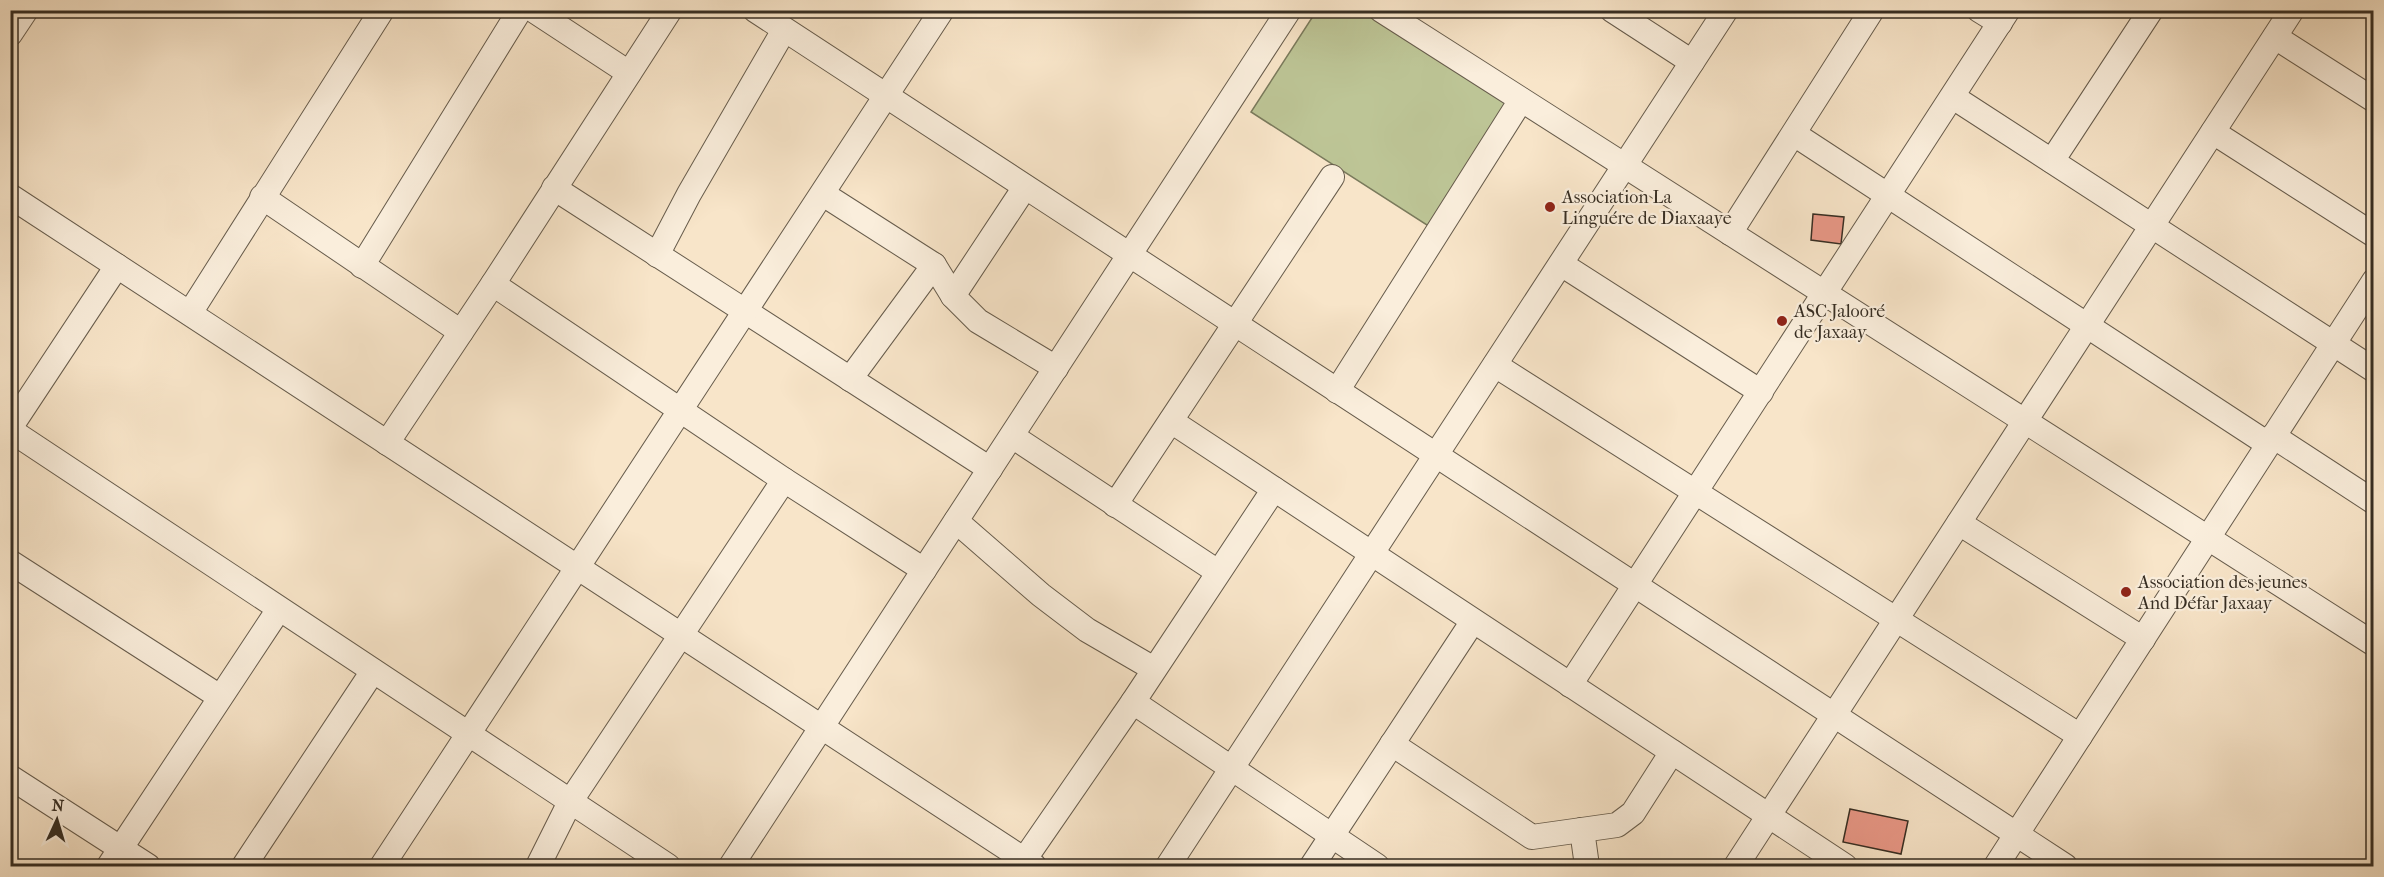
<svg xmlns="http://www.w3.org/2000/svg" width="2384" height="877" font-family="'IM FELL French Canon',serif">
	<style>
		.pitch { fill: #bdc596; stroke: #7a7a5c; stroke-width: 1.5 }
		.building { fill: #e99887; stroke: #372e23; stroke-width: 1.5 }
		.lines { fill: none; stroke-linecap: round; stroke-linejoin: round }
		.minor-casing { stroke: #675c4c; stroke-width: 26 }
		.minor { stroke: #faeedc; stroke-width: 24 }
		.poi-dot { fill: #8f2418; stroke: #faeedc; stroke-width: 2 }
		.labels { text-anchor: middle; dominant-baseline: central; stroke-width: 4.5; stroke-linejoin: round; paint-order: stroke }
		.poi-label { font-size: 18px; fill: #372e23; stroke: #faeedc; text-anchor: start }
	</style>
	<rect width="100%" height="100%" fill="#f8e5c9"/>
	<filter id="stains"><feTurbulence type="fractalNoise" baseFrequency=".00333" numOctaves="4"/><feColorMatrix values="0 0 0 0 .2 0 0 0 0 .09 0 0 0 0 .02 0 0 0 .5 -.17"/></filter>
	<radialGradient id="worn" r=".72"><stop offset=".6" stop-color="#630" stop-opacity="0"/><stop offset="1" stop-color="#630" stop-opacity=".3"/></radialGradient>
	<!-- pitch -->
	<polygon class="pitch" points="1317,10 1367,11 1510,102 1430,227 1251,112"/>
	<!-- building -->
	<g class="building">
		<polygon points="1813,214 1844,217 1841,244 1811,240"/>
		<polygon points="1850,809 1908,821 1901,854 1843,842"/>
	</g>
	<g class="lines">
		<defs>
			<g id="minor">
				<polyline points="533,10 629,73"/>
				<polyline points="755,10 2065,866"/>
				<polyline points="1381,10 2374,644"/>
				<polyline points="1612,10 1692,62"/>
				<polyline points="1979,10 2000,23"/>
				<polyline points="10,34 26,10"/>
				<polyline points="2275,37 2374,100"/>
				<polyline points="1953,97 2374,370"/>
				<polyline points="2213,132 2374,235"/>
				<polyline points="1794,134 2268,444"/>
				<polyline points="2052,161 2151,10"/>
				<polyline points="554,188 990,469"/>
				<polyline points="823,194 934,265 953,296 978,321 1056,368"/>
				<polyline points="10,196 1034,866"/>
				<polyline points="262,197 461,332"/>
				<polyline points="1730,233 1872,10"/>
				<polyline points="657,255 689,194 784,30"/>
				<polyline points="1561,264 1761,392"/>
				<polyline points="362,266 520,10"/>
				<polyline points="493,284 784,480 924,570"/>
				<polyline points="953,296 1025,187"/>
				<polyline points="190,313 382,10"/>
				<polyline points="1495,365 2080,736"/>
				<polyline points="850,379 934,265"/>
				<polyline points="1337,391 1521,100"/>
				<polyline points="1171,421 1845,866"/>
				<polyline points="10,428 117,266"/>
				<polyline points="10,430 668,866"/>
				<polyline points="1012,436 1218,572"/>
				<polyline points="2273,436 2374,502"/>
				<polyline points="387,443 493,284 670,10"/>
				<polyline points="1115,505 1332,177"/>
				<polyline points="956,521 1041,595 1087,630 1154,669"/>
				<polyline points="1959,523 2143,639"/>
				<polyline points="10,562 220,697"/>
				<polyline points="1570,685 2008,10"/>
				<polyline points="1133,702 1377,866"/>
				<polyline points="1392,744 1532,837 1617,825 1633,813 1672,752"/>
				<polyline points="10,777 148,866"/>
				<polyline points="1582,830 1587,866"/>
				<polyline points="1024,860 1133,702 1274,489"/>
				<polyline points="109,866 279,609"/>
				<polyline points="244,866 373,671"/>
				<polyline points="382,866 942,10"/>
				<polyline points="538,866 570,802 784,480"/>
				<polyline points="731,866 1289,10"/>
				<polyline points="1168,866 1726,10"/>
				<polyline points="1312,866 1473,621"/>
				<polyline points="1736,866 2292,10"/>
				<polyline points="1996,866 2374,281"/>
			</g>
		</defs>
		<!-- minor casing -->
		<use href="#minor" class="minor-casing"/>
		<!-- minor -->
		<use href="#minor" class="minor"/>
	</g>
	<!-- markers -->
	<g class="poi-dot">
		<circle cx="1550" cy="207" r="6"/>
		<circle cx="1782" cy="321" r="6"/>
		<circle cx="2126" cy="592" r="6"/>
	</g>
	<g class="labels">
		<!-- poi labels -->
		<g class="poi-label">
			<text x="1562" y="197">Association La<tspan x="1562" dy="21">Linguére de Diaxaaye</tspan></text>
			<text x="1794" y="311">ASC Jalooré<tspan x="1794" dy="21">de Jaxaay</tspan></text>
			<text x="2138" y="582">Association des jeunes<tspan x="2138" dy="21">And Défar Jaxaay</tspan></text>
		</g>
	</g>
	<!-- margin -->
	<rect width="2384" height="877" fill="none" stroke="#f8e5c9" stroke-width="36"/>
	<rect x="12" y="12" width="2360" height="853" fill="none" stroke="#372e23" stroke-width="3"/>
	<rect x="18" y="18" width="2348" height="841" fill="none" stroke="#372e23" stroke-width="1.5"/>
	<!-- north arrow -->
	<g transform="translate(57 820) rotate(4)" stroke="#faeedc" stroke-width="4.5" paint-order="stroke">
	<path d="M0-4.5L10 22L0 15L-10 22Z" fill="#372e23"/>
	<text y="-9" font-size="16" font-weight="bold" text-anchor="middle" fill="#372e23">N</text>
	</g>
	<rect width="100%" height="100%" filter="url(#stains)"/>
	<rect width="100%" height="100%" fill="url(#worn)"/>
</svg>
